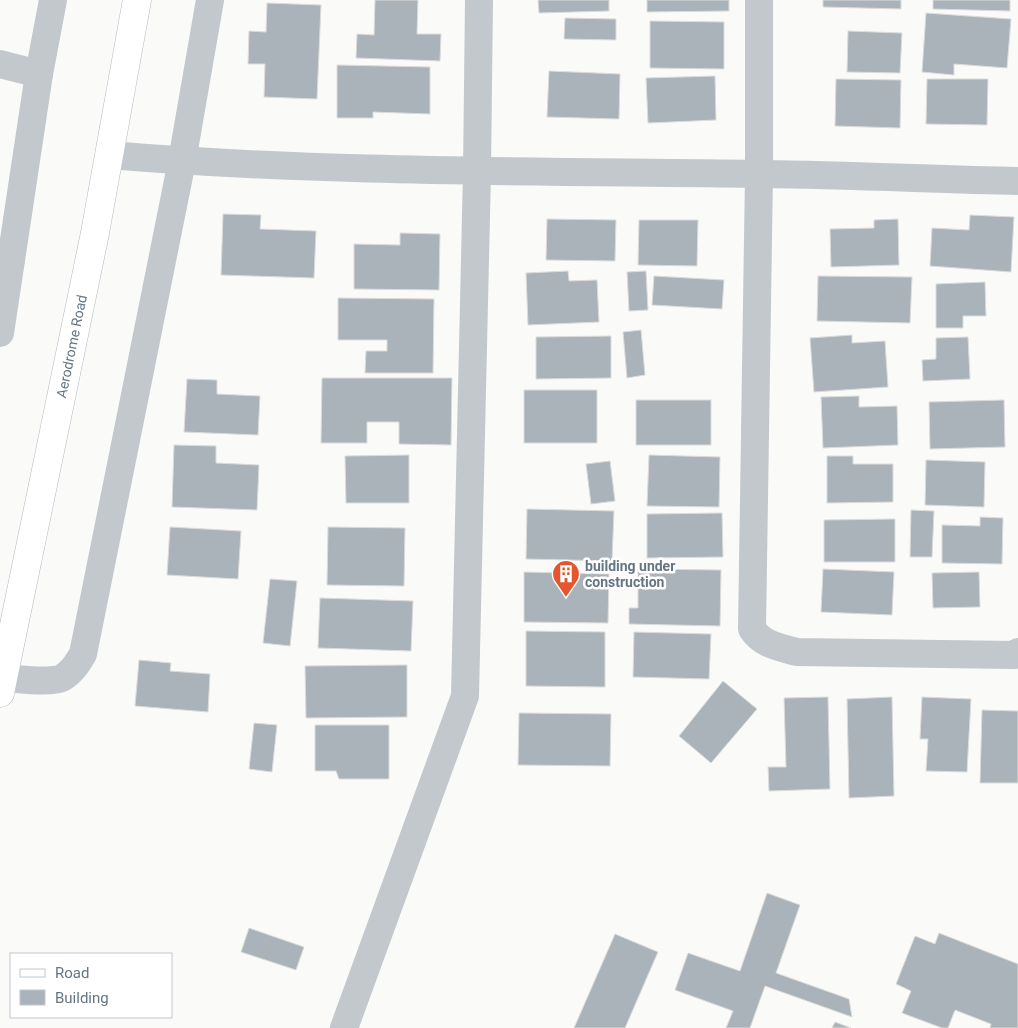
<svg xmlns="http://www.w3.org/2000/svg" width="1018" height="1028" font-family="Roboto,sans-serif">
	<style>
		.building { fill: #aab3b9; stroke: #dcdcda }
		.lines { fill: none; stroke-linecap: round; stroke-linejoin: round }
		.secondary-casing { stroke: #b3babf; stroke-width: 29 }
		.street { stroke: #c3c8cc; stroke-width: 28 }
		.secondary { stroke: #fff; stroke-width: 28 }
		.labels { text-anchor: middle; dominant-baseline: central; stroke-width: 5; stroke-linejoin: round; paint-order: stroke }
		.street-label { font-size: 14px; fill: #657683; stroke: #fff }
		.poi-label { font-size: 14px; font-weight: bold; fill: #657683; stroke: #fff; text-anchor: start }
	</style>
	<rect width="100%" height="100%" fill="#fafaf8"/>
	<!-- building -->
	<g class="building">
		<polygon points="375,0 418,0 417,34 441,34 440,61 356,58 357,34 374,35"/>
		<polygon points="538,0 609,0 609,11 539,13"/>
		<polygon points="647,0 729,0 729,11 647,12"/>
		<polygon points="823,0 901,0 901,9 823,7"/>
		<polygon points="933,0 1010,0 1010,11 933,9"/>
		<polygon points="267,3 321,5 317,99 264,97 265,64 248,64 249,31 266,32"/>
		<polygon points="926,13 1011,19 1007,68 954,64 954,75 922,72"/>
		<polygon points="565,18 616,19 616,40 564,39"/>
		<polygon points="650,21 724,22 724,69 650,68"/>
		<polygon points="848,31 902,33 900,73 847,72"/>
		<polygon points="337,65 430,67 430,114 373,112 373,118 337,118"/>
		<polygon points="549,71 620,74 619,119 547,117"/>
		<polygon points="715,76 716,120 648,123 646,78"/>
		<polygon points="836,79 901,80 900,128 835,126"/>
		<polygon points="927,79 988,79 987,125 926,124"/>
		<polygon points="223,214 261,215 260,229 316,231 314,278 221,275"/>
		<polygon points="970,215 1014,217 1011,272 930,266 932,228 969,230"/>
		<polygon points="547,219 616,220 615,261 546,260"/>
		<polygon points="898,219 899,265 831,267 830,229 874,228 874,220"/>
		<polygon points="639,220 698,220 697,266 638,265"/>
		<polygon points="400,233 440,234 439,290 354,289 354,244 400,245"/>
		<polygon points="568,271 569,281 597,280 599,322 528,325 526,273"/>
		<polygon points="646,271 648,310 629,311 627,272"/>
		<polygon points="654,276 724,280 722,309 652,305"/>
		<polygon points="818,276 912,277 910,323 817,321"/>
		<polygon points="985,282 986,316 963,316 963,328 936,328 936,284"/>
		<polygon points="338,298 434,299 433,373 365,373 366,351 387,351 387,340 338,340"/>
		<polygon points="641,330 645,375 627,378 623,332"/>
		<polygon points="852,335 852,343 885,341 888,387 814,392 810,338"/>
		<polygon points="611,336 611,378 536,379 536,337"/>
		<polygon points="968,337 970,379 923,381 922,360 936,359 936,338"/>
		<polygon points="322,378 452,378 451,445 399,444 399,422 367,422 367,443 321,443"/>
		<polygon points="187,379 217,380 217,394 260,396 258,435 184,432"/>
		<rect x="524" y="390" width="73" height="53"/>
		<polygon points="859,396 859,407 897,406 898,445 823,448 821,397"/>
		<rect x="636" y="400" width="75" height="45"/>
		<polygon points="1004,400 1005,447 930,449 929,402"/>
		<polygon points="174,445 216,446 216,463 259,465 257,510 172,507"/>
		<polygon points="409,455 409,503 346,503 345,456"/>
		<polygon points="649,455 720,457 719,507 647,506"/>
		<polygon points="827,456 853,456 853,464 893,464 893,502 827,503"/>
		<polygon points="926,460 985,462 984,507 925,505"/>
		<polygon points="610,461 615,501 591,504 586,464"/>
		<polygon points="527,509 614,511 612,561 526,559"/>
		<polygon points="911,510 934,511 932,557 910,557"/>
		<polygon points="722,513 723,557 647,558 647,514"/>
		<polygon points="980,517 1003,518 1002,564 942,563 942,525 980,526"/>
		<polygon points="895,519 895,562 824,562 824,520"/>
		<polygon points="170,527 241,531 238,579 167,575"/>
		<polygon points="328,527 405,528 404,586 327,585"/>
		<polygon points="638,569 721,570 720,626 629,624 629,608 638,608"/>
		<polygon points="823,569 894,572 892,615 821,612"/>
		<polygon points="524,572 609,574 608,623 524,622"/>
		<polygon points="979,572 980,607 933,608 932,573"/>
		<polygon points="270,579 297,581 290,646 263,643"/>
		<polygon points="320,598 413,601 411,651 318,648"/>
		<polygon points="526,631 605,632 605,687 526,686"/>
		<polygon points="634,632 711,634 709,679 633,677"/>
		<polygon points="139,660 171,663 170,671 210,674 208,712 135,706"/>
		<polygon points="407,665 407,717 306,718 305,666"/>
		<polygon points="723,681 757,709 711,763 679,736"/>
		<polygon points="828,697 830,789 769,791 768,767 786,767 784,698"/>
		<polygon points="892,697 894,796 849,798 847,699"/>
		<polygon points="922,697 971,699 967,772 926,771 928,739 920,739"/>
		<polygon points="982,710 1018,711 1018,783 980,783"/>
		<polygon points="519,713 611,714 610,766 518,765"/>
		<polygon points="254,723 277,725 272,772 249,769"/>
		<polygon points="315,725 389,725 389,779 339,779 336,771 315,771"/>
		<polygon points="767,893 800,905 776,973 849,999 852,1017 765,986 750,1028 726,1028 733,1011 675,990 688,953 740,971"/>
		<polygon points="249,928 304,947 296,970 241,952"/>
		<polygon points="939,933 1018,964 1018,1028 990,1028 991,1024 955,1010 948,1028 942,1028 902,1013 911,991 896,984 915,936 935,944"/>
		<polygon points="615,934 658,952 625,1028 574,1028"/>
		<polygon points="835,1022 851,1028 832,1028"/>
	</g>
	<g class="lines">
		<defs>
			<g id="secondary">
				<path id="s1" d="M0,693l95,-460 42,-233"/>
			</g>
		</defs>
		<!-- secondary casing -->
		<use href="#secondary" class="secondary-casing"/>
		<!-- street -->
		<g class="street">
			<path d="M759,0v174l-7,455c11,16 26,18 45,23l217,3 4,-3"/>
			<polyline points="0,64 39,74"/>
			<path d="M109,155c216,18 432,16 649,19 86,1 173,5 260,7"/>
			<polyline points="0,333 39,74 53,0"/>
			<path d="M0,675c9,5 54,8 62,3 10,-6 15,-14 21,-24l99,-493 28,-161"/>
			<polyline points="344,1028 465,696 477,172 479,0"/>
		</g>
		<!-- secondary -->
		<use href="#secondary" class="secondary"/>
	</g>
	<!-- icons -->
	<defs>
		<symbol id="building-pin" viewBox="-11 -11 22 30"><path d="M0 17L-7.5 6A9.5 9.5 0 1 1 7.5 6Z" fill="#e4572e" stroke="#fff"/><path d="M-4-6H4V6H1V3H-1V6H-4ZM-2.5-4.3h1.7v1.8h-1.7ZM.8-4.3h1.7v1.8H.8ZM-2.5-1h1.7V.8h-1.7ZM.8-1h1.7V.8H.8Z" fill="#fff"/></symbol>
	</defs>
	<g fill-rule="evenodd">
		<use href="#building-pin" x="550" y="558" width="32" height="43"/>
	</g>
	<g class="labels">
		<!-- street labels -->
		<g class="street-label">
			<text stroke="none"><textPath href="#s1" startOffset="354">Aerodrome Road</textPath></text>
		</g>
		<!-- poi labels -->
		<g class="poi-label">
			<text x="585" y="566">building under<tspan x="585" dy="16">construction</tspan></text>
		</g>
	</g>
	<!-- legend -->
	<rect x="10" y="953" width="162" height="65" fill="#ffffff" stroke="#c1c8cd"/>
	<rect x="20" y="969" width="25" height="8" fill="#ffffff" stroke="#c1c8cd"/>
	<text x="55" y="978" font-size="15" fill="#657683">Road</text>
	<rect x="20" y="990" width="25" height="15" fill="#aab3b9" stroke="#c1c8cd"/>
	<text x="55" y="1003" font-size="15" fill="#657683">Building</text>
</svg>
